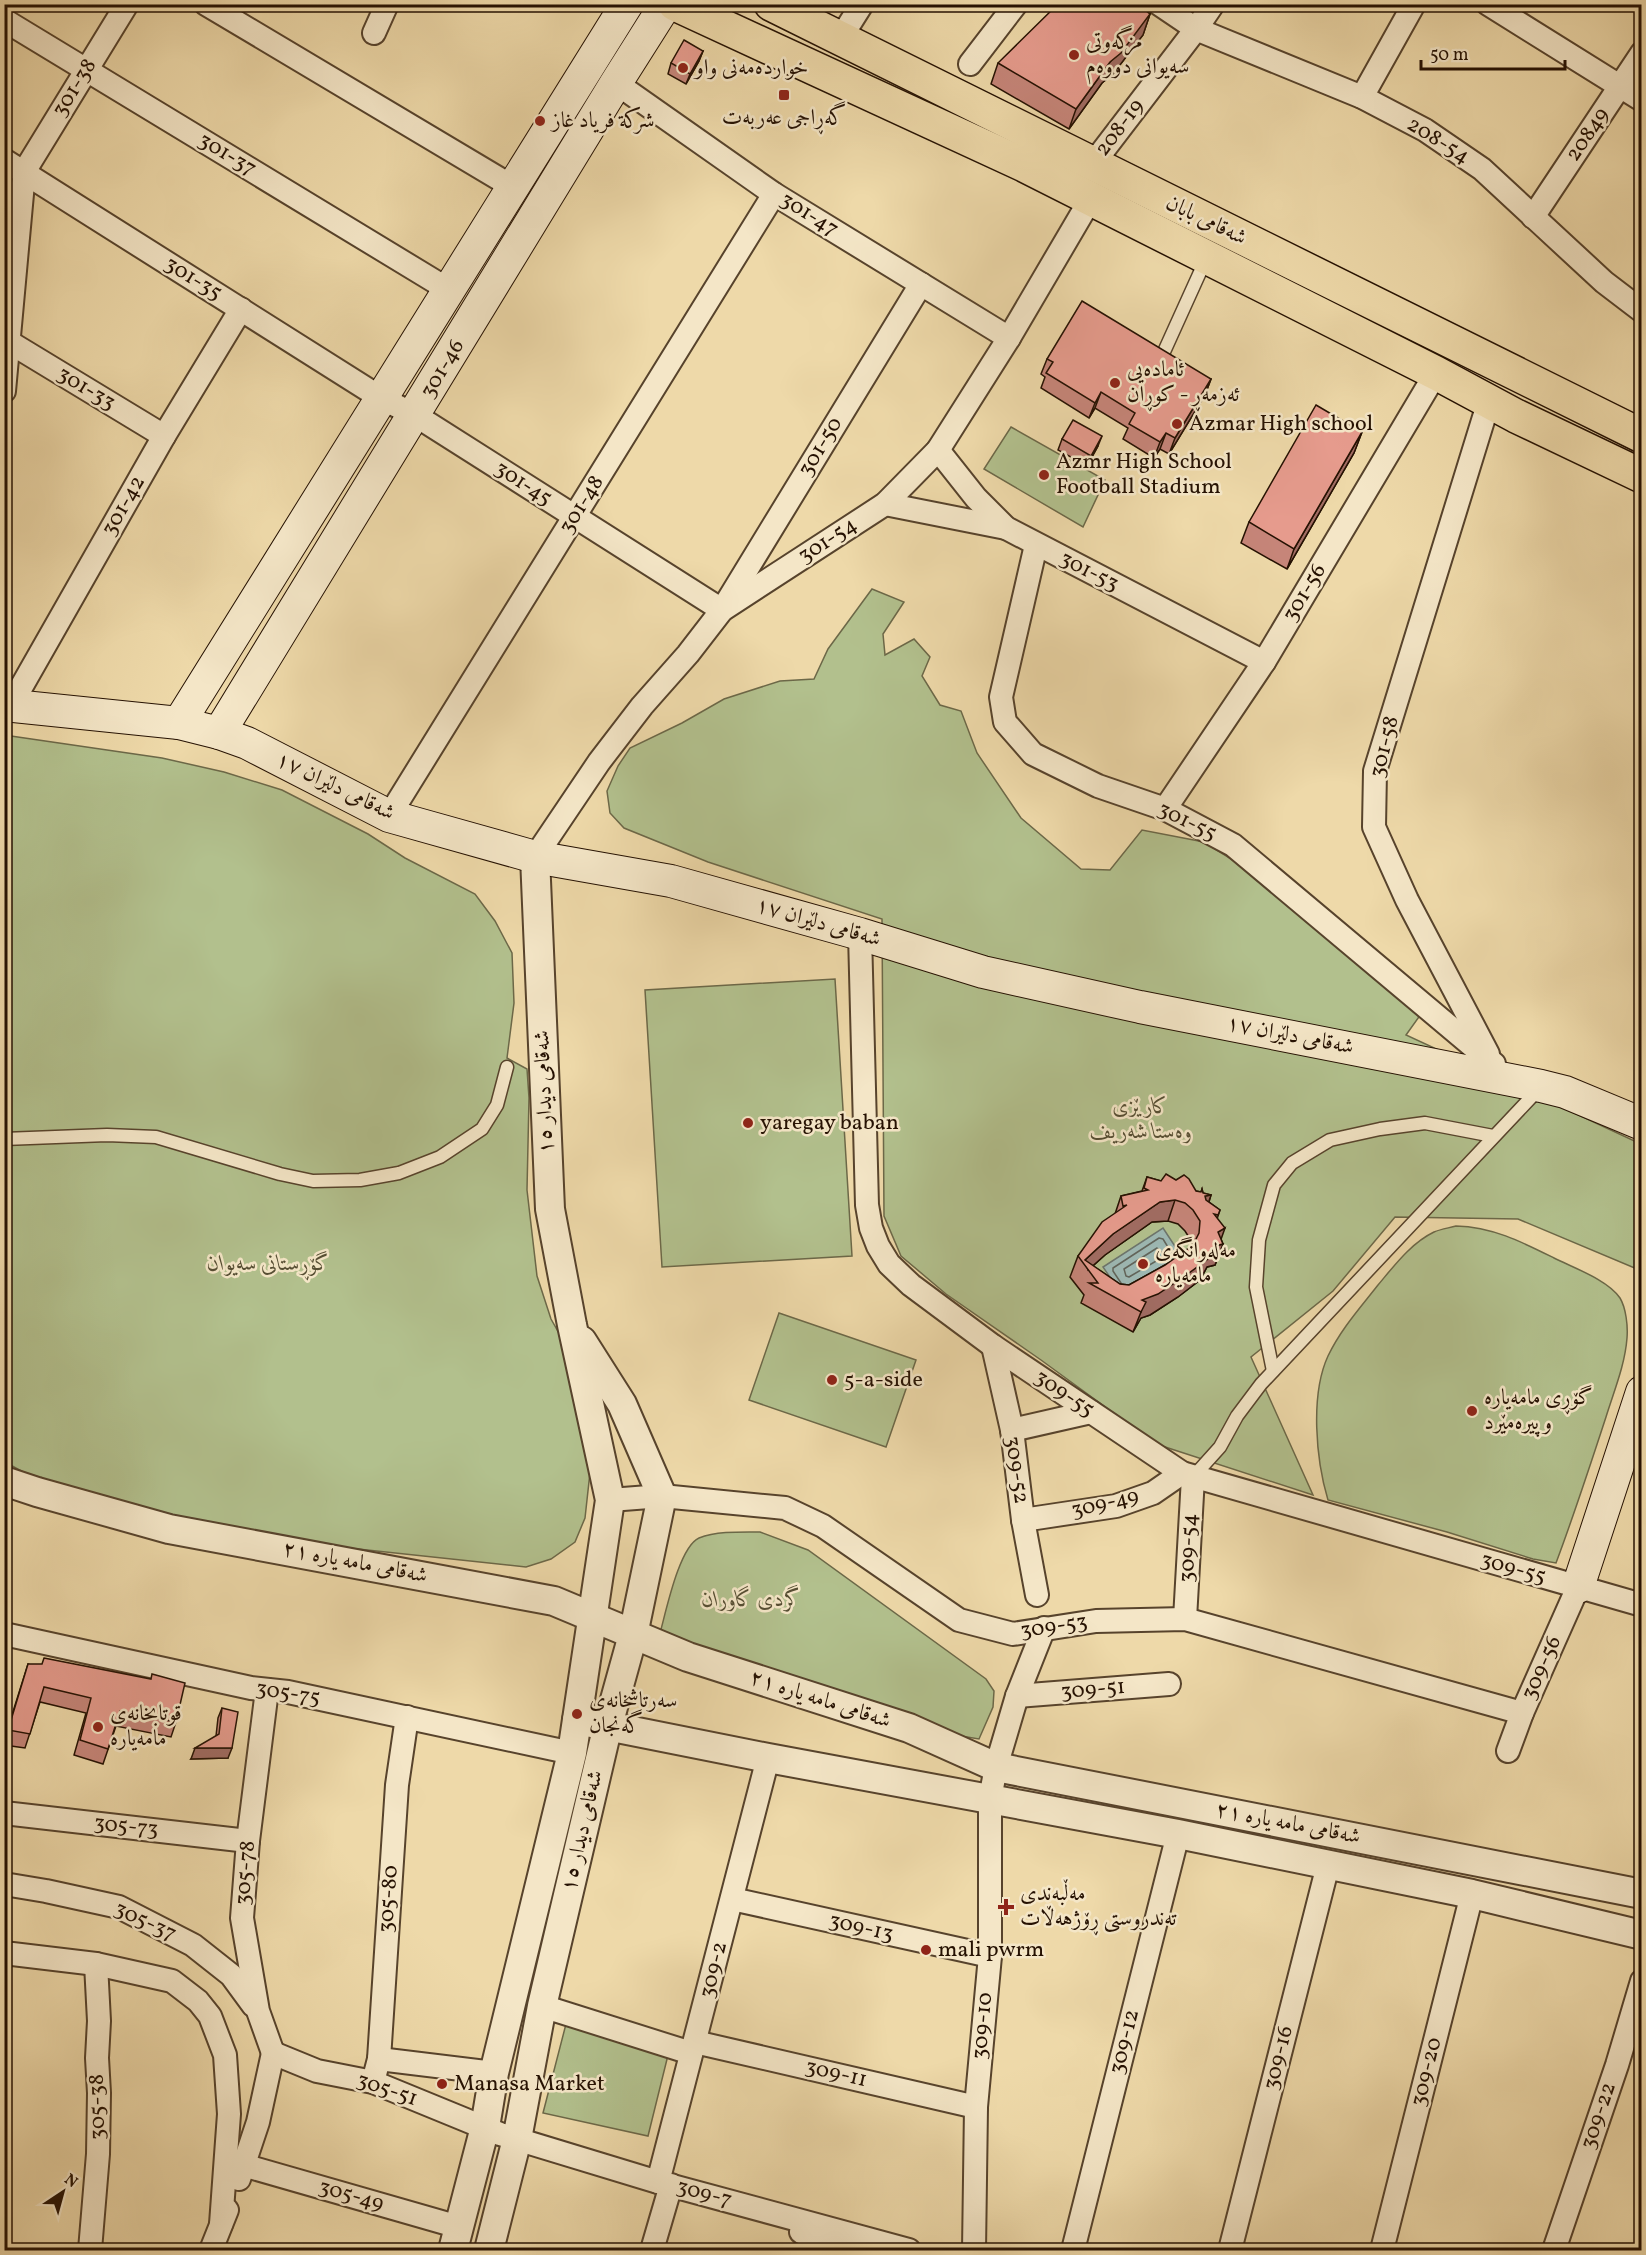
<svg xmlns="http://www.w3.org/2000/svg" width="1646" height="2255" font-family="Vollkorn,Amiri,serif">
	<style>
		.green { fill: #b2c08d; stroke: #6c6848; stroke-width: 1.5 }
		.water { fill: #9db8b3; stroke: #6d756c; stroke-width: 1.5 }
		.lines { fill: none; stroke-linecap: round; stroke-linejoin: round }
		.shore { stroke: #61645a; stroke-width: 1.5 }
		.service-casing { stroke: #57432c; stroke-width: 15 }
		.minor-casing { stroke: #57432c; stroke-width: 26 }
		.tertiary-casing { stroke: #57432c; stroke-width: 32 }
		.secondary-casing { stroke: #251102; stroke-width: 34 }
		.primary-casing { stroke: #251102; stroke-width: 36 }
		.service { stroke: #f4e6c7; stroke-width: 12 }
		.minor { stroke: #f4e6c7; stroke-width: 22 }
		.tertiary { stroke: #f4e6c7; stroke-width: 28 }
		.secondary { stroke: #f4e6c7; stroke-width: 32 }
		.primary { stroke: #eed9a9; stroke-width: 33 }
		.wall { fill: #c68579; stroke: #251102; stroke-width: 1.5; fill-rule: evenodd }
		.shaded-wall { fill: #a16c63; stroke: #251102; stroke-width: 1.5 }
		.building { fill: #e69b8d; stroke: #251102; stroke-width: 1.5; fill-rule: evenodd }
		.poi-dot { fill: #8f2418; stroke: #f4e6c7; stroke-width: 2 }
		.labels { text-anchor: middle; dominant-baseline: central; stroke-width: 5; stroke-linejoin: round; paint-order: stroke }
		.poi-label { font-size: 22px; fill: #251102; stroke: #f4e6c7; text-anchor: start }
		.street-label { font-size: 22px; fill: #251102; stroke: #f4e6c7 }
		.park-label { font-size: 22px; font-style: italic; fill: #564e33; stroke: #f4e6c7 }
	</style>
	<rect width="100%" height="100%" fill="#eed9a9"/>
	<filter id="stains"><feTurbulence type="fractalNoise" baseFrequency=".00333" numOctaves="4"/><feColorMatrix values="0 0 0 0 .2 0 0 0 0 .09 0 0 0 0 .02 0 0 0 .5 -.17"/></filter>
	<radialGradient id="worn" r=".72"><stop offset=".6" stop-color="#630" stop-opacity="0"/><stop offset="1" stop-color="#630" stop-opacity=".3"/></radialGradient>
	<!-- green -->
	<g class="green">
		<polygon points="1011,427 1105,480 1083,527 984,469"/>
		<polygon points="872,589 904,602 883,634 885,655 914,639 930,657 922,676 940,705 961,711 977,753 1021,818 1081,869 1110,870 1142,830 1204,842 1260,877 1421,1014 1406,1035 1641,1144 1641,1260 1637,1269 1518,1219 1395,1217 1333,1291 1251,1357 1313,1495 1156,1444 1041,1360 946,1294 901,1256 884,1216 882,919 708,862 624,828 610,813 607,791 618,766 630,748 682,723 724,699 780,681 814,679 828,649"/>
		<polygon points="4,735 162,758 224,772 282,790 368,834 405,858 475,894 495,921 512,953 514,1003 507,1058 527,1069 529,1098 527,1190 537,1276 551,1319 573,1358 594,1436 585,1518 575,1542 551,1559 526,1567 311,1544 160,1517 23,1472 5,1462"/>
		<polygon points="835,979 852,1256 662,1267 645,990"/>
		<path d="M1456,1226c37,1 66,16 98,32 20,10 54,22 66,40 6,10 8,28 7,40 -2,27 -13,53 -21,79 -16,49 -32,98 -50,146l-23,-4 -86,-27 -119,-32c-12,-40 -18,-105 0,-144 13,-27 32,-48 50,-71 16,-19 33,-42 56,-53 7,-3 15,-4 22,-6z"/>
		<polygon points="779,1313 916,1360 886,1447 749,1400"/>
		<path d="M760,1532l48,18 178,129 8,12 -1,16 -14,32 -18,-3 -301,-103c6,-21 19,-86 39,-95 18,-7 42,-6 61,-6z"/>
		<polygon points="566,2024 670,2047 648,2136 543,2113"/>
	</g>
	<!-- water -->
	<polygon class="water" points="1163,1228 1184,1260 1123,1296 1103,1267"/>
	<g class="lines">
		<!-- shore -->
		<g class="shore">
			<polygon points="1157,1248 1163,1253 1163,1257 1129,1277 1126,1276 1124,1269"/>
			<polyline points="1121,1283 1113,1271 1113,1268 1159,1238 1163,1239 1174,1257"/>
		</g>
		<defs>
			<g id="service">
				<polyline points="1163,354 1206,259"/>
				<polyline points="4,1139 107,1135 156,1137 280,1174 313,1181 360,1180 399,1173 440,1157 482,1129 497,1105 507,1067"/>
				<polyline points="1273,1371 1256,1287 1259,1240 1274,1185 1292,1163 1330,1140 1380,1129 1425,1123 1493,1136"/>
				<polyline points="1193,1477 1220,1447 1237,1416 1261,1384 1539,1089"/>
			</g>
			<g id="minor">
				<polyline points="206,4 513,187"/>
				<polyline points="1159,4 1196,29 1362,97 1425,130 1482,169 1604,282 1642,311"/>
				<polyline points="1488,4 1642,100"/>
				<polyline points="4,20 449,290"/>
				<polyline points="374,33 387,4"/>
				<polyline points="840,39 862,4"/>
				<polyline points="970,64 1016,4"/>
				<polyline points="616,83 774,194 1009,338"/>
				<polyline points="1362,97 1414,4"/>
				<polyline points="4,160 381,398 415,415 722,610 921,284"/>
				<polyline points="1092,165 1196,29 1213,4"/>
				<polyline points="1533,217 1642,53"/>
				<polyline points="9,342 164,436"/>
				<polyline points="4,391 24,172 127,4"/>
				<polyline points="938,450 976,498 1006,528 1264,662"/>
				<polyline points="885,504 1006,528"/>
				<polyline points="1036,545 1001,697 1005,722 1033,754 1098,786 1165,809 1233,845 1494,1064"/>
				<polyline points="11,705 164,436 241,309"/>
				<polyline points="1165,809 1264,662 1436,373"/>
				<polyline points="389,816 774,194"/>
				<polyline points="535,857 599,762 642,706 688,654 722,610 885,504 938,450 1009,338 1090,200"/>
				<polyline points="860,934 867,1205 871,1228 878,1246 889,1264 911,1285 993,1346 1182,1473 1642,1605"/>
				<polyline points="1488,1054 1407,900 1374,827 1375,771 1489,401"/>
				<polyline points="993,1346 1012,1430 1023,1520 1037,1595"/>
				<polyline points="1012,1430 1091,1412"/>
				<polyline points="610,1500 662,1496 785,1508 823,1526 959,1620 1013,1634 1096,1621 1185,1619 1522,1713"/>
				<polyline points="1023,1520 1116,1506 1153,1493 1182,1473"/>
				<polyline points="1185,1619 1193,1477"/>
				<polyline points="4,1634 251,1688 288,1692 572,1753"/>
				<polyline points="267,1690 248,1841 242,1918 258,2011 273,2053"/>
				<polyline points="1017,1696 1169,1684"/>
				<polyline points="1508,1751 1522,1713 1578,1587"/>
				<polyline points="4,1813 248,1841"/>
				<polyline points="4,1884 46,1891 119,1907 193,1945 231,1975 253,2005"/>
				<polyline points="732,1899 990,1956"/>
				<polyline points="4,1953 96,1964 172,1981 198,2001 210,2016 225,2055 229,2114 221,2224"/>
				<polyline points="542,2006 691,2053"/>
				<polyline points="695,2042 976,2107"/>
				<polyline points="273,2053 317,2071 373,2082 500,2134 658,2182 909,2250"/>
				<polyline points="379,2059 494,2073"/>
				<polyline points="373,2082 379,2059 397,1785 407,1717"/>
				<polyline points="243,2165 459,2227"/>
				<polyline points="239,2179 258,2122 273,2053"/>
				<polyline points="658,2182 768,1758"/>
				<polyline points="801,2232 840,2250"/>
				<polyline points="90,2250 98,2154 99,2093 97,2058 99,2021 96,1964"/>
				<polyline points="211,2250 227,2210"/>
				<polyline points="652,2250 671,2185"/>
				<polyline points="974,2250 976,2107 990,1956 990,1799 996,1767 1017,1696 1044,1628"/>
				<polyline points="1073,2250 1178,1834"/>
				<polyline points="1230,2250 1328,1865"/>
				<polyline points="1382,2250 1472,1894"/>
				<polyline points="1554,2250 1617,2065 1642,1981"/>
			</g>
			<g id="tertiary">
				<polyline points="4,1481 37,1492 169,1529 554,1601 688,1657 909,1728 996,1767 1642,1894"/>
				<polyline points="577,1720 768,1758 1178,1834 1472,1894 1642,1935"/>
				<polyline points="453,2250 485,2127 494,2073 572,1753 610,1500 572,1325 550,1209 535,857"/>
				<polyline points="489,2250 517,2139 542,2006 608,1725 633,1635 662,1496 622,1404 582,1341"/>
			</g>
			<g id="secondary">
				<polyline points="4,705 179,723 219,733 247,743 389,816 535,857 671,881 860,934 983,972 1140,1007 1541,1086 1565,1092 1642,1124"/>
				<polyline points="179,723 627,4"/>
				<polyline points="219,733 616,83 666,4"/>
				<polyline points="1578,1587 1642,1392"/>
			</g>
			<g id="primary">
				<polyline points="675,4 1024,165 1436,373 1516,416 1642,476"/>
				<polyline points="771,4 1642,436"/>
			</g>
		</defs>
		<!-- service casing -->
		<use href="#service" class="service-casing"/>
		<!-- minor casing -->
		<use href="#minor" class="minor-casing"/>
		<!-- tertiary casing -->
		<use href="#tertiary" class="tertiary-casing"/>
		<!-- secondary casing -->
		<use href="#secondary" class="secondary-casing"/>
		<!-- primary casing -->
		<use href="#primary" class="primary-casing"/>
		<!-- service -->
		<use href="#service" class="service"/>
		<!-- minor -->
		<use href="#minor" class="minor"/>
		<!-- tertiary -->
		<use href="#tertiary" class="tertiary"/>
		<!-- secondary -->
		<use href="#secondary" class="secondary"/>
		<!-- primary -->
		<use href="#primary" class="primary"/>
	</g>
	<!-- wall -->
	<g class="wall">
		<polygon points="1150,14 1143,35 1113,74 1102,83 1069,129 991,84 998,63"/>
		<polygon points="703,51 699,61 686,84 668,74 671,63"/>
		<polygon points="1047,359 1211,379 1205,395 1169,454 1160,449 1154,458 1123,439 1128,428 1095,408 1089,418 1041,388 1045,377 1041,374"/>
		<polygon points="1362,432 1354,453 1287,569 1241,543 1249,522"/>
		<polygon points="1062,439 1098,446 1087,466 1058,450"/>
		<path d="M1147,1177l14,4 15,-1 20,11 5,1 1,-3 1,4 8,2 -2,7 11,8 -3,9 4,20 2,5 -8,21 -8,2 -7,13 -22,17 -28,18 -9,3 -8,14 -52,-29 3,-8 -14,-18 8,-21 37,-42 6,-18 21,-5zM1168,1221l10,3 7,7 7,11v4l-27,19 -36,20 -9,-1 -27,-18 12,-11 47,-33z"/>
		<polygon points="28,1664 176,1722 171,1737 116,1726 103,1764 74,1755 86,1713 40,1702 25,1748 4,1745 4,1740"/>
		<polygon points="222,1708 228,1758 191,1759 216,1736 218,1718"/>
	</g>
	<!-- shaded-wall -->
	<g class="shaded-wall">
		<polygon points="1150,14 1143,35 1113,74 1102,83 1069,129 1076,109 1110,62"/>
		<polygon points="703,51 699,61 686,84 690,74"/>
		<polygon points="1211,379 1205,395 1169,454 1175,438"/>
		<polygon points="1101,392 1095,408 1089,418 1095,403"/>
		<polygon points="1362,432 1354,453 1287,569 1294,549"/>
		<polygon points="1166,433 1160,449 1154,458 1160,442"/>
		<polygon points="1102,436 1098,446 1087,466 1091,456"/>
		<polygon points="1211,1195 1204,1216 1205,1196"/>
		<polygon points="1175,1200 1168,1221 1152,1222 1105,1255 1088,1270 1085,1260 1113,1234 1160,1202"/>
		<polygon points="1225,1228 1219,1245 1223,1244 1215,1265 1207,1267 1200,1280 1178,1297 1150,1315 1141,1318 1133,1332 1141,1312 1142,1300 1218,1232"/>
		<polygon points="195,1748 232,1748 228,1758 191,1759"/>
	</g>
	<!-- building -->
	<g class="building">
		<polygon points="1058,4 1137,4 1150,14 1121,53 1110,62 1076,109 998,63"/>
		<polygon points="684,40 703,51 690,74 671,63"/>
		<polygon points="1082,301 1211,379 1175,438 1166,433 1160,442 1129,424 1135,413 1101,392 1095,403 1046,373 1053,362 1047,359"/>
		<polygon points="1316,405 1362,432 1294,549 1249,522"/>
		<polygon points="1073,420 1102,436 1091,456 1062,439"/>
		<path d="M1166,1174l10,6 8,-5 5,4 7,12 5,1 1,-3 1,4 8,2 -6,1 1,4 14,10 -2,5 -4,-1 11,14 -7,4 5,12 -8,2 -7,13 -23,17 -27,18 -16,6 4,2 -5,10 -52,-29h9l-20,-27 24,-34 25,-17 -4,1 -2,-10 27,-6 -4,-2 3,-11 14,4zM1175,1200l10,3 8,7 7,11 -1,12 -6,12 -28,20 -36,20 -9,-1 -35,-24 28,-26 47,-32z"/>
		<polygon points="44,1658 151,1679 152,1674 185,1683 176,1722 120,1711 108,1749 80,1740 91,1698 44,1687 30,1734 8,1730 28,1664 42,1664"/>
		<polygon points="222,1708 238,1712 232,1748 195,1748 219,1734"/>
	</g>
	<!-- markers -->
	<g class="poi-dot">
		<circle cx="1074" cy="55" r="6"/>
		<circle cx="683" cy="68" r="6"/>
		<rect x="778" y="89" width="12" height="12" rx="3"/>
		<circle cx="540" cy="121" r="6"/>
		<circle cx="1115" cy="383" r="6"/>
		<circle cx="1177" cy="424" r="6"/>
		<circle cx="1044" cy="475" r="6"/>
		<circle cx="748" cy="1123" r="6"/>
		<circle cx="1143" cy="1264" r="6"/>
		<circle cx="832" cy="1380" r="6"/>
		<circle cx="1472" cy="1411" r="6"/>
		<circle cx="577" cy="1714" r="6"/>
		<circle cx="98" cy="1727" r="6"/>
		<path d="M1003 1898h6v6h6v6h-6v6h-6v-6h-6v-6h6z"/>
		<circle cx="926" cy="1950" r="6"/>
		<circle cx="442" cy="2084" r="6"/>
	</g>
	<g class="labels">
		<!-- poi labels -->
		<g class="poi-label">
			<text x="1086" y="42">مزگەوتی<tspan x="1086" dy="25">سەیوانی دووەم</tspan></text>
			<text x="695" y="68">خواردەمەنی واو</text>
			<text x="784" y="118" text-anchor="middle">گەڕاجی عەربەت</text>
			<text x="552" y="121">شرکة فرياد غاز</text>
			<text x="1127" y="370">ئامادەیی<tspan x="1127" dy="25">ئەزمەڕ - کوڕان</tspan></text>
			<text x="1189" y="424">Azmar High school</text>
			<text x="1056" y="462">Azmr High School<tspan x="1056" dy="25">Football Stadium</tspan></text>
			<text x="760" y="1123">yaregay baban</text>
			<text x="1155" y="1251">مەلەوانگەی<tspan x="1155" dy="25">مامەیارە</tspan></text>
			<text x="844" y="1380">5-a-side</text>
			<text x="1484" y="1398">گۆڕی مامەیارە<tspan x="1484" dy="25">و پیرەمێرد</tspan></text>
			<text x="589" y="1701">سەرتاشخانەی<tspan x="589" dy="25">گەنجان</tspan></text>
			<text x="110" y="1714">قوتابخانەی<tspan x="110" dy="25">مامەیارە</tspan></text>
			<text x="1020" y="1894">مەڵبەندی<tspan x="1020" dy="25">تەندروستی ڕۆژهەڵات</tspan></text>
			<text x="938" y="1950">mali pwrm</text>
			<text x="454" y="2084">Manasa Market</text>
		</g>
		<!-- street labels -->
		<g class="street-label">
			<text transform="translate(75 88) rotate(-58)">301-38</text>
			<text transform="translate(1120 128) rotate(-53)">208-19</text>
			<text transform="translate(1588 135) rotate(-56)">20849</text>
			<text transform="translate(1438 141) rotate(32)">208-54</text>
			<text transform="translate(227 155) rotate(31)">301-37</text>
			<text transform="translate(809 215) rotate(32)">301-47</text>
			<text transform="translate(1206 221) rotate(26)">شەقامی بابان</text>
			<text transform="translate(193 279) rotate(32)">301-35</text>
			<text transform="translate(443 369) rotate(-59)">301-46</text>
			<text transform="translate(86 389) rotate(31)">301-33</text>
			<text transform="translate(821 447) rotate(-59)">301-50</text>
			<text transform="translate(523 484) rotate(33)">301-45</text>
			<text transform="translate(582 505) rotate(-58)">301-48</text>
			<text transform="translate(124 506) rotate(-60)">301-42</text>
			<text transform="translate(828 541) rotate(-33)">301-54</text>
			<text transform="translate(1089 572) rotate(27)">301-53</text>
			<text transform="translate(1305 593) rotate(-59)">301-56</text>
			<text transform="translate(1385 747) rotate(-76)">301-58</text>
			<text transform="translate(335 787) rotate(26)">شەقامی دلێران ١٧</text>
			<text transform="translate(1187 822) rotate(26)">301-55</text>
			<text transform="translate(818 923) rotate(16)">شەقامی دلێران ١٧</text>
			<text transform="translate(1290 1036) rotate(11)">شەقامی دلێران ١٧</text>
			<text transform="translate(545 1092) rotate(-92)">شەقامی دیدار ١٥</text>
			<text transform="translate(1064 1394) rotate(34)">309-55</text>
			<text transform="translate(1016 1470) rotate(82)">309-52</text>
			<text transform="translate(1105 1504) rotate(-13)">309-49</text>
			<text transform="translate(1189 1548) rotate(-87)">309-54</text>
			<text transform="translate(355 1563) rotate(11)">شەقامی مامە یارە ٢١</text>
			<text transform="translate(1513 1569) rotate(16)">309-55</text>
			<text transform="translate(1054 1627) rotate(-8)">309-53</text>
			<text transform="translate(1542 1668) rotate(-66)">309-56</text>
			<text transform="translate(1093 1690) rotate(-5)">309-51</text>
			<text transform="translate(288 1694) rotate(9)">305-75</text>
			<text transform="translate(820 1700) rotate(18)">شەقامی مامە یارە ٢١</text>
			<text transform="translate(1288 1824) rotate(11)">شەقامی مامە یارە ٢١</text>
			<text transform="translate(126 1827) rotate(6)">305-73</text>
			<text transform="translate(583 1831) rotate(-77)">شەقامی دیدار ١٥</text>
			<text transform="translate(246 1873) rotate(-85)">305-78</text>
			<text transform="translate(389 1899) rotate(-86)">305-80</text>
			<text transform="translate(145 1922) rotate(25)">305-37</text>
			<text transform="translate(861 1928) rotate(13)">309-13</text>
			<text transform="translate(714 1970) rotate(-76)">309-2</text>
			<text transform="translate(983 2026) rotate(-85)">309-10</text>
			<text transform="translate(1125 2042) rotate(-76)">309-12</text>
			<text transform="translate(1279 2058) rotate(-76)">309-16</text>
			<text transform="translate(1427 2072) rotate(-76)">309-20</text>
			<text transform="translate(836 2074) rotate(13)">309-11</text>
			<text transform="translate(387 2090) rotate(19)">305-51</text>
			<text transform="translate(98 2107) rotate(-91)">305-38</text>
			<text transform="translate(1599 2116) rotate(-71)">309-22</text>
			<text transform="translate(704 2194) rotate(15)">309-7</text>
			<text transform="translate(351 2196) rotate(16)">305-49</text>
		</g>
		<!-- park labels -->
		<g class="park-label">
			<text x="1141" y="1107">کارێزی<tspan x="1141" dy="25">وەستا شەریف</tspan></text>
			<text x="269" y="1264">گۆڕستانی سەیوان</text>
			<text x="752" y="1600">گردی گاوران</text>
		</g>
	</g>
	<!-- margin -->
	<rect width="1646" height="2255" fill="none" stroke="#eed9a9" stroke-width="24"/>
	<rect x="6" y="6" width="1634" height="2243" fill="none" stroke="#251102" stroke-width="3"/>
	<rect x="12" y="12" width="1622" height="2231" fill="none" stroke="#251102" stroke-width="1.5"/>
	<!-- north arrow -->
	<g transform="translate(63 2192) rotate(36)" stroke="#f4e6c7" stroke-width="4.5" paint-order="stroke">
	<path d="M0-4.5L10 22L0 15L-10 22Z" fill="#251102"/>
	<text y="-9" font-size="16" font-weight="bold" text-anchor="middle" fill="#251102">N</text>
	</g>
	<!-- scale -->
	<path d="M1421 60v9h144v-9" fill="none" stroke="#251102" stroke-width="3"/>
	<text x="1430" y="60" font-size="18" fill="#251102" stroke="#f4e6c7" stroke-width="4.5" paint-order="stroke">50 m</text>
	<rect width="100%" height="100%" filter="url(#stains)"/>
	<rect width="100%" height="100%" fill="url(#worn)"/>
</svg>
